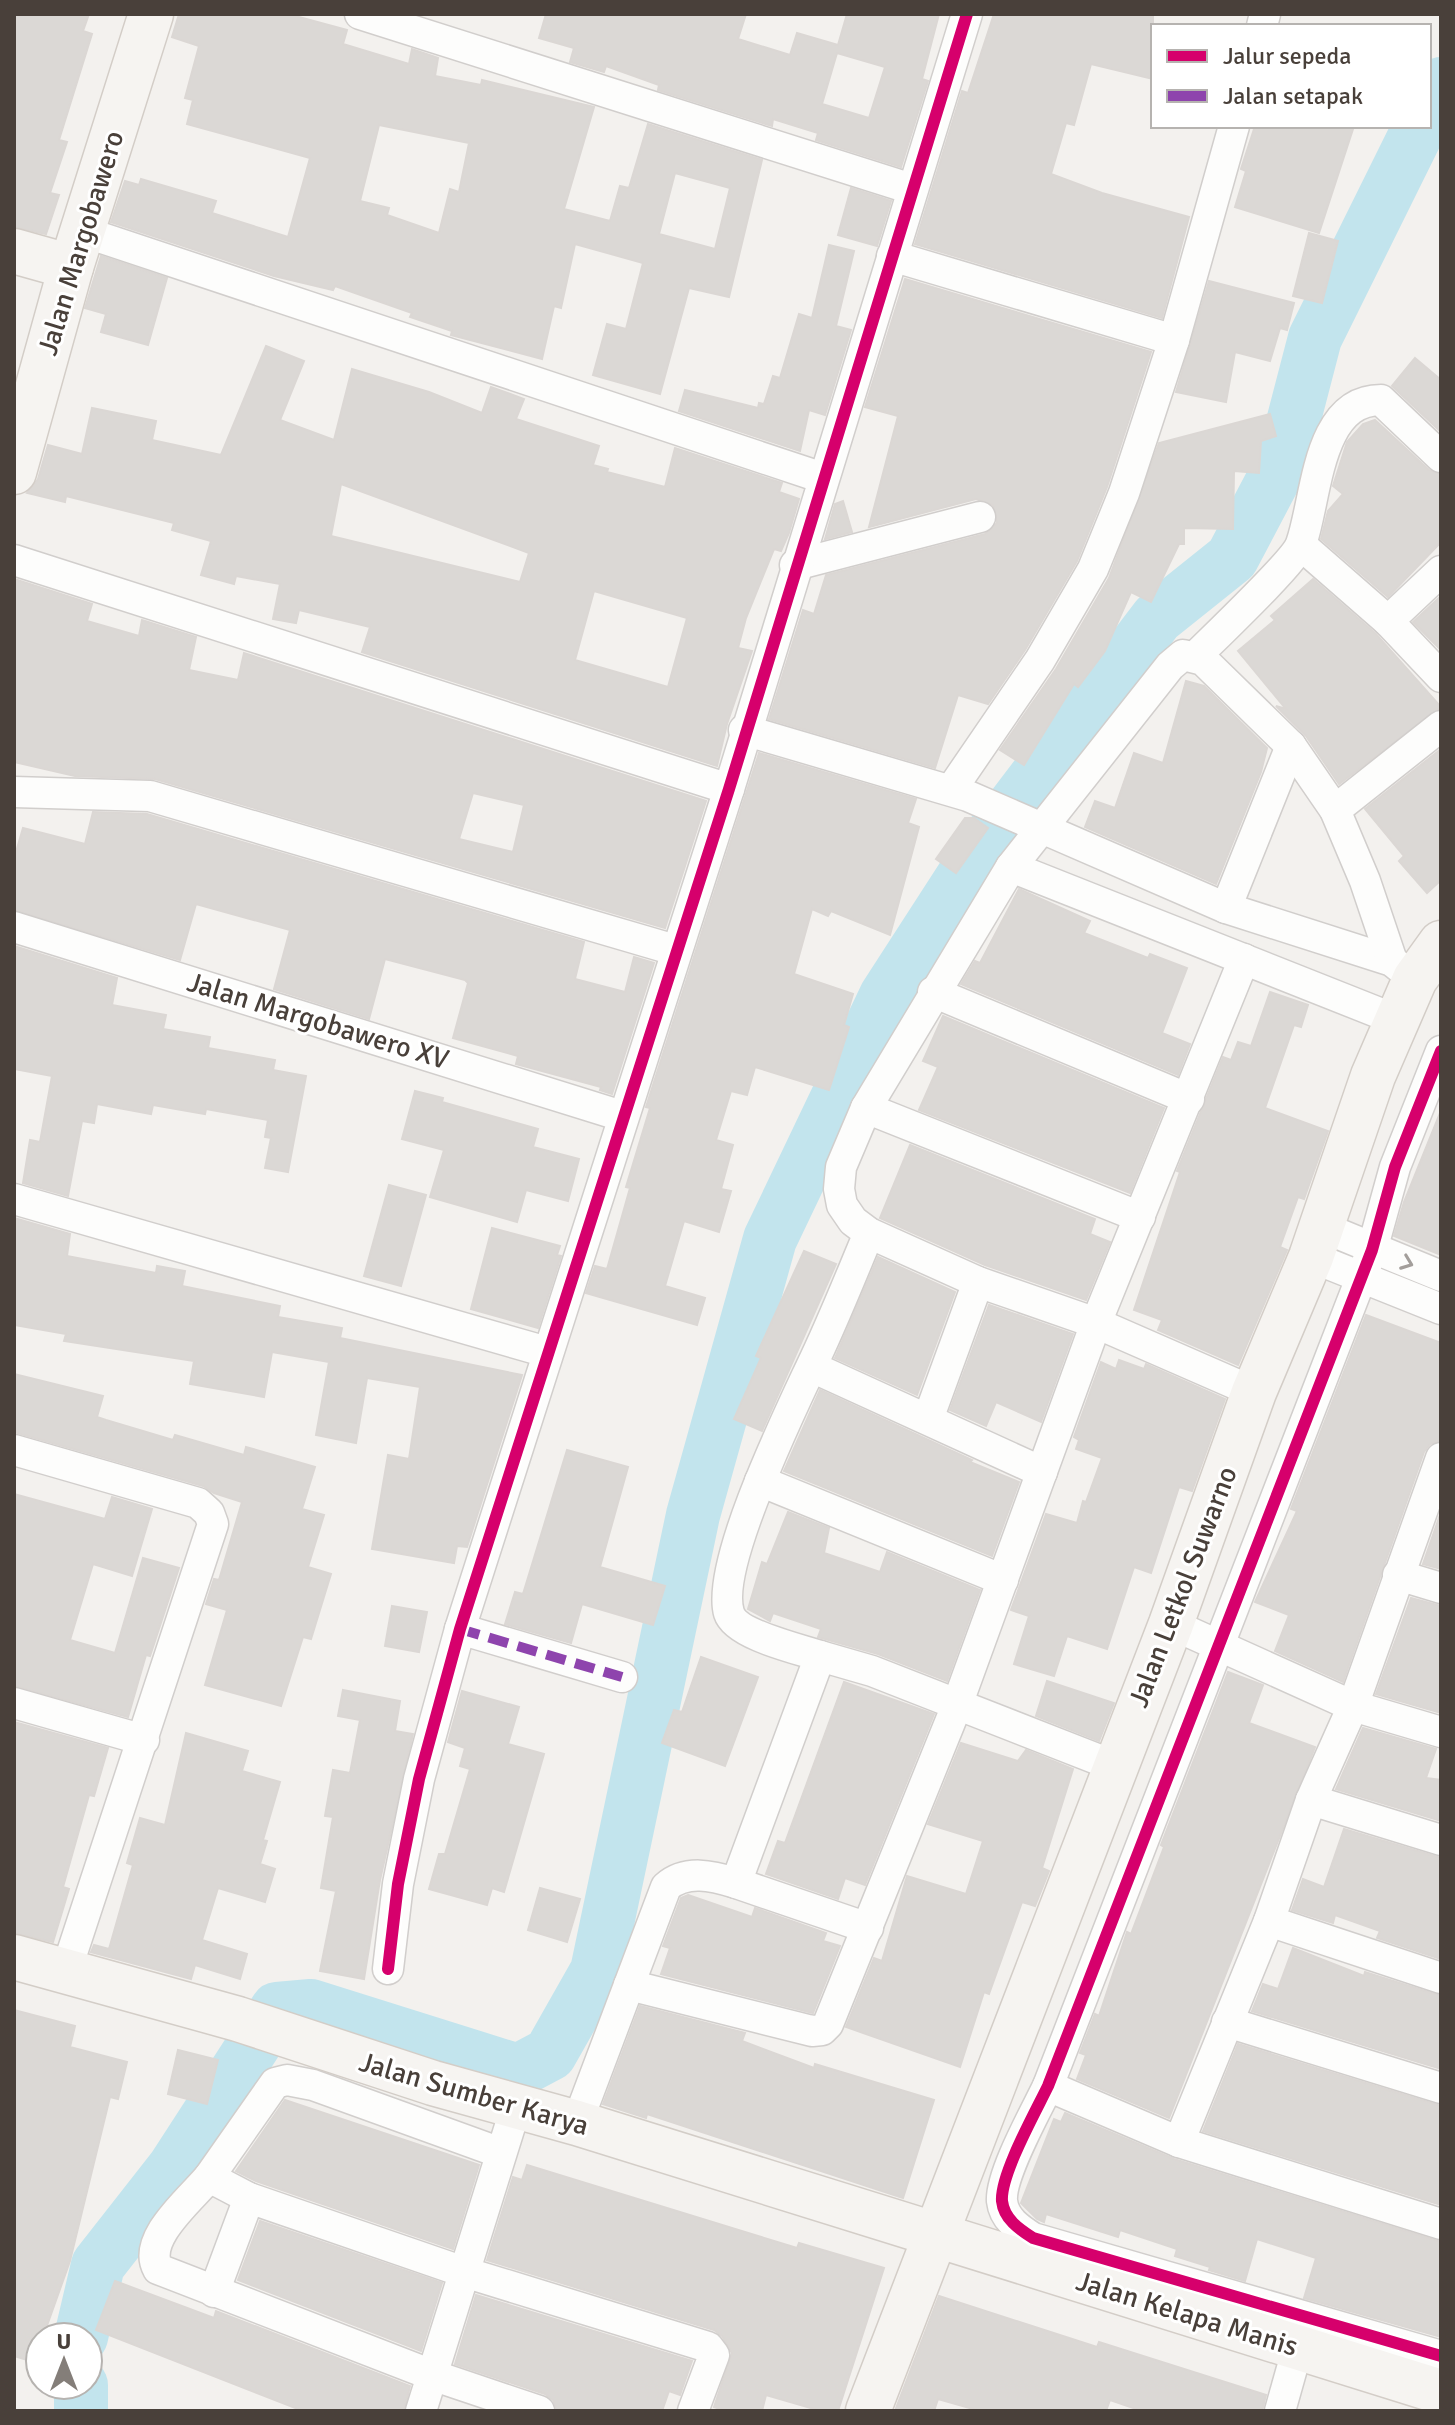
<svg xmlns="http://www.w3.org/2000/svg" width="1455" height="2425" font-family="Signika,sans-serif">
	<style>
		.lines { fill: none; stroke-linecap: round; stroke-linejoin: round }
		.river { stroke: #c2e4ed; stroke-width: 54 }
		.building { fill: #dbd8d5; stroke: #dbd7d4; stroke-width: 2; fill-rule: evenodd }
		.street-casing { stroke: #d1cecc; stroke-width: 33 }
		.secondary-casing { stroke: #d3cdc7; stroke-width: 47 }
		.street { stroke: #fdfdfc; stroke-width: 30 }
		.secondary { stroke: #f6f4f1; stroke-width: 44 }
		.quiet { stroke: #8e44ad; stroke-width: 10; stroke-dasharray: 20 10; stroke-linecap: butt }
		.cycleway-casing { stroke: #fff; stroke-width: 17 }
		.cycleway { stroke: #d6006c; stroke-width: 12 }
		.oneway { stroke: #a39e9b }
		.labels { text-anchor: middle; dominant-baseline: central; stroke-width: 6; stroke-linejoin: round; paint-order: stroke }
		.street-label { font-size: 28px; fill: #49403a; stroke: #fff }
	</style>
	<rect width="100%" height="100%" fill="#f3f1ee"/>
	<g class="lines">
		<!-- river -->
		<g class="river">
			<polyline points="1429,108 1441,84"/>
			<polyline points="81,2337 98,2265 174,2168 277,2009 311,2006 518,2071 550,2054 597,1971 693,1515 770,1239 886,996 981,849 1157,618 1232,558 1283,461 1315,338 1420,126"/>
			<polyline points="81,2385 81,2411"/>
		</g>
	</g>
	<!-- building -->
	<g class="building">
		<polygon points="14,14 89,14 83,31 92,34 59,140 67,142 50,193 59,195 46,234 14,227"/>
		<path d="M179,14h109l59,16 -4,14 66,20 3,-15 26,9 -3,18 46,9 1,-5 112,27 -30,102 46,12 10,-35 9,2 19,-64 114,36 -33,137 -40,-9 -29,106 -67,-19 14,-51 19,5 17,-66 -68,-19 -14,64 -7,-2 -12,53 -91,-24 1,-4 -42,-14 2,-4 -77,-27 -2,4 -59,-14 -163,-54 14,-41 14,4 2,-6 75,22 -4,12 76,24 22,-79 -123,-34 6,-24 -8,-2 14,-52 -27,-9zM379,125l90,18 -10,49 -9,-3 -11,44 -52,-18 2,-7 -29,-7zM675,173l55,15 -15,61 -56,-15z"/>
		<path d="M546,14h200l-8,25 52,16 7,-22 41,12 9,-31h92l-17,65 6,2 -27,86 -85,-27 2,-7 -45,-14 -1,7 -114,-36 1,-5 -53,-19 -2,6 -34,-10 4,-14 -35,-10zM837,53l48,14 -16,51 -47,-14z"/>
		<polygon points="994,14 1153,14 1153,79 1091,64 1074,125 1066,123 1051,174 1102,193 1189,217 1162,318 915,244 962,91 968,93"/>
		<polygon points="1255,126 1354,126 1319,233 1235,207 1246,171 1241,169"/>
		<polygon points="851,188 891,201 877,246 838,235"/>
		<polygon points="1309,233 1338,241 1322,303 1293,296"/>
		<polygon points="829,245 854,251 836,326 851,330 825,415 809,410 800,451 679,411 685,390 758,408 759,403 764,404 773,376 780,378 799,314 812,318"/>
		<polygon points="101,256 167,278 148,345 101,332 106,314 85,308"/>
		<polygon points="905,279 1151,352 1107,487 1077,561 1025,650 988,704 958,695 935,768 769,719 803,610 814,614 826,575 985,534 997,523 993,505 976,499 869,527 898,416 865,407"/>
		<polygon points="1209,281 1294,303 1287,330 1280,328 1270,361 1235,352 1226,402 1176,392"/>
		<path d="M266,346l38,15 -24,59 54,20 18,-71 77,23 53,21 9,-26 33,12 -8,20 83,27 -6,19 15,4 -1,3 58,15 10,-39 107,35 -3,9 20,7 -10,34 -8,18 -7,-2 -28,69 -8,30 14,3 -25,73 -10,42 -355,-114 8,-25 -71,-17 -3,13 -23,-4 7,-35 -44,-8 -2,8 -33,-9 10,-34 -39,-11 2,-7 -108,-27 -1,6 -38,-9 11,-14 10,-34 34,9 10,-46 64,13 -4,19 69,15zM341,484l188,69 -9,29 -189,-46zM594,591l93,27 -19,69 -93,-27z"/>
		<polygon points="1415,358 1441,380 1441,432 1392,386"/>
		<polygon points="1270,414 1276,436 1261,441 1259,473 1234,471 1233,529 1184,528 1184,544 1179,544 1151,602 1131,592 1105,651 1078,687 1074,684 1024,765 1000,750 1056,669 1109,578 1159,443"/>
		<polygon points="1375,420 1429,470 1441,474 1441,542 1388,597 1321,539 1328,511 1343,494 1333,486 1347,442 1363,424"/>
		<polygon points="843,501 852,532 825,539 835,504"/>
		<path d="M14,579l78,25 -5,17 52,15 3,-16 54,17 -7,33 49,10 6,-27 462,148 -41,127 -510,-149 -80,-3 -61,-14zM473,793l51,12 -11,47 -54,-13z"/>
		<polygon points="1313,579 1376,634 1441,707 1339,784 1306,736 1276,706 1286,709 1238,651 1275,620 1271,616"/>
		<polygon points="1441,596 1441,646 1439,648 1413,622"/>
		<polygon points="1186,681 1204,686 1267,748 1261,772 1216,884 1085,827 1095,801 1115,808 1134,753 1163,763"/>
		<polygon points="1441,749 1441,880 1427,893 1399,861 1404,856 1365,809"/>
		<polygon points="759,753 916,799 908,823 919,827 890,935 831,911 828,916 812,909 794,974 853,994 844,1025 849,1027 829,1090 755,1067 747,1095 731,1091 716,1140 733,1145 721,1189 731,1191 719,1232 684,1221 665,1286 705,1298 697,1325 586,1293 595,1266 607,1269 630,1188 626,1187 650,1108 646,1107"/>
		<polygon points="93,812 147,814 584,942 575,979 625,992 634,957 654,963 612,1094 600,1090 601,1087 516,1064 518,1056 453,1038 468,983 465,980 385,959 369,1019 274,989 290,930 196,904 180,960 14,910 14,859 23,828 85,844"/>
		<polygon points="965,818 974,818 988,828 956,873 936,859"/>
		<polygon points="1019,889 1090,921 1084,933 1148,958 1150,954 1187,968 1162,1033 1190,1044 1178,1075 961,984 975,961 980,963"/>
		<polygon points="14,946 117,978 112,1005 166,1015 163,1029 210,1037 208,1048 275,1060 273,1070 306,1076 288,1172 265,1168 271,1138 265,1137 268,1120 206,1109 205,1114 153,1105 151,1114 97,1104 94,1123 82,1121 68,1196 23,1183 30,1140 40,1142 52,1076 14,1069"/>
		<polygon points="1270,992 1308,1005 1301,1027 1294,1025 1265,1108 1328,1131 1304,1199 1298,1197 1280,1247 1287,1250 1238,1365 1158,1330 1162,1320 1134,1310 1180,1172 1177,1171 1223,1057 1231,1060 1238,1042 1251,1046"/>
		<polygon points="943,1016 1164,1108 1130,1193 919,1110 938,1067 923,1061"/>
		<polygon points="415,1091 443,1098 442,1102 538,1129 533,1147 579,1159 568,1201 526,1190 517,1222 430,1197 444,1150 402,1139"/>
		<polygon points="1440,1113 1441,1114 1441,1255 1394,1236 1404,1202"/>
		<polygon points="910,1145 1095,1219 1090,1234 1110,1242 1086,1300 985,1265 880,1218"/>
		<polygon points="389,1185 426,1195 401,1286 364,1276"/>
		<polygon points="14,1218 70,1234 67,1256 156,1273 157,1266 185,1271 182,1286 280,1306 278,1317 342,1328 340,1338 522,1375 467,1547 457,1546 454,1563 372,1549 388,1455 409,1459 420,1387 367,1378 356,1443 316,1435 329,1362 272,1352 264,1397 190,1384 194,1361 64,1341 66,1334 14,1325"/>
		<polygon points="492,1228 560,1246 557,1255 561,1256 538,1328 471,1309"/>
		<polygon points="804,1251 836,1264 762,1431 734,1419 761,1358 756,1356"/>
		<polygon points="878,1257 955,1292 917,1395 835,1358"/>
		<polygon points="989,1305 1073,1334 1041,1422 996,1402 986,1426 950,1410"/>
		<polygon points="1366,1315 1441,1343 1441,1440 1430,1444 1424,1452 1343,1682 1275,1651 1289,1615 1255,1602 1297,1511 1291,1509"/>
		<polygon points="1119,1360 1144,1369 1146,1364 1225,1399 1192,1491 1179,1487 1151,1573 1134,1567 1107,1649 1067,1636 1054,1676 1014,1664 1029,1616 1011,1610 1046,1514 1077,1523 1083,1501 1086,1502 1102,1458 1076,1449 1079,1440 1074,1437 1101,1362 1116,1369"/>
		<polygon points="14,1374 103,1396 97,1417 106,1420 173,1440 175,1435 244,1455 246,1447 315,1467 302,1509 324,1515 308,1567 331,1574 311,1639 303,1637 281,1706 205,1685 227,1610 206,1604 214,1579 219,1580 242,1502 214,1493 203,1486 14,1432"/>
		<polygon points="820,1390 972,1460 970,1462 1019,1482 992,1556 784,1471"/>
		<polygon points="567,1450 628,1467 600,1567 665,1586 653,1625 582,1604 571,1643 505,1624 515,1592 523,1594"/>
		<polygon points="14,1494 105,1519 112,1497 152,1509 132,1576 93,1564 70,1640 115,1653 143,1558 179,1568 150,1656 146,1655 128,1717 14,1686"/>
		<polygon points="788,1512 829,1528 824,1553 880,1572 887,1552 980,1590 947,1681 878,1654 818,1637 821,1629 773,1613 770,1621 748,1609 762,1562 767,1564"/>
		<polygon points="1441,1512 1441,1569 1423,1564"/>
		<polygon points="1411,1598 1441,1606 1441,1713 1376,1694"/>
		<polygon points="392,1606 427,1612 419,1652 385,1646"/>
		<polygon points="701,1657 758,1677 725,1766 662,1743 674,1710 682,1712"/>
		<polygon points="1228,1672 1263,1685 1249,1723 1315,1747 1169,2118 1077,2079 1086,2055 1080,2053 1095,2014 1099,2016 1127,1932 1131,1934 1164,1847 1161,1845"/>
		<polygon points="1047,1681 1114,1703 1099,1741 1036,1716"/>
		<polygon points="844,1682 934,1714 865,1885 845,1878 838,1899 766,1874 778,1841 785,1843"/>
		<polygon points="343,1690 400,1701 395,1731 413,1734 380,1880 364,1979 320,1971 336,1891 321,1888 333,1817 325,1816 333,1770 350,1773 360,1720 338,1716"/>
		<polygon points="462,1691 519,1707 508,1744 544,1754 504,1892 492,1888 487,1905 429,1889 439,1854 445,1854 470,1769 460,1766 465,1748 448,1742"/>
		<polygon points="14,1722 108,1748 94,1796 89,1795 63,1887 69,1889 53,1942 14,1933"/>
		<polygon points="1363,1728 1436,1749 1426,1778 1441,1780 1441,1821 1336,1789"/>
		<polygon points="186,1733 248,1751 242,1771 280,1782 263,1840 267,1841 260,1864 275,1869 265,1902 218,1888 202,1940 247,1954 240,1979 195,1965 191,1979 91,1952 94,1945 109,1949 133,1865 127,1863 140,1818 165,1825"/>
		<polygon points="961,1743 1018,1761 1026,1750 1073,1769 1042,1868 1049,1871 1035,1906 1022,1902 989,1994 984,1992 960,2067 846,2027 874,1958 882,1961 907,1876 966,1894 983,1841 928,1824"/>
		<polygon points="1344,1829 1441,1858 1441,1959 1377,1938 1380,1931 1335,1915 1333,1923 1292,1910 1303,1879 1324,1887"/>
		<polygon points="540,1888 580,1899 567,1942 528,1930"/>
		<polygon points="688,1895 752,1917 755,1908 826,1933 823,1941 840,1946 813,2013 661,1974 670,1948 663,1946 681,1898"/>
		<polygon points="1293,1948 1364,1976 1365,1972 1441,1996 1441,2069 1252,2011 1263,1984 1278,1989"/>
		<polygon points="640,2006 745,2033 742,2041 814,2068 815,2064 934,2100 903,2198 647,2114 646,2118 603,2104"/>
		<polygon points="14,2010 75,2026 70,2047 127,2062 118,2099 110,2097 70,2261 34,2362 14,2356"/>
		<polygon points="1238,2044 1441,2106 1441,2205 1203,2131"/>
		<polygon points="178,2050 218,2060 207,2104 168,2094"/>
		<polygon points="285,2100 479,2165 453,2249 256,2181 236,2171"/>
		<polygon points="1065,2113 1174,2159 1441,2242 1441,2337 1304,2298 1316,2258 1257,2239 1245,2281 1209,2270 1210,2267 1175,2256 1177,2249 1120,2230 1118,2237 1046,2214 1044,2222 1037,2219 1021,2203 1054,2119 1061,2122"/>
		<polygon points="527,2165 797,2248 799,2243 884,2268 838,2411 821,2411 766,2395 762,2411 727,2411 714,2407 732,2353 722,2336 714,2330 487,2260 513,2177 522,2180"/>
		<polygon points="260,2221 442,2283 421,2351 238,2280"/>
		<polygon points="115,2281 214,2318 216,2311 410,2386 404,2411 303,2411 96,2330"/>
		<polygon points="476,2295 692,2361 680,2395 669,2391 662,2411 557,2411 553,2400 545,2394 455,2364"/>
		<polygon points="939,2296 1097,2347 1099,2342 1266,2395 1262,2411 1142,2411 1110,2400 1106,2411 980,2411 938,2399 934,2411 895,2411"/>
	</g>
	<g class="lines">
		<defs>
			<g id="street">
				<polyline points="360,14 912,189"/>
				<polyline points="1262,26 1265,14"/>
				<polyline points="84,232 823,478"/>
				<polyline points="892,256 1174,340"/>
				<polyline points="1301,545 1388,621 1441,677"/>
				<polyline points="14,560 729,789"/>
				<polyline points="795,565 980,517"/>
				<polyline points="1388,621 1441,571"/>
				<path d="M1196,656c19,-19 99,-95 105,-112 16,-44 15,-144 80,-144l60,57"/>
				<polyline points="744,730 968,796 1226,908 1392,961 1402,969"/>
				<polyline points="951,790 1040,660 1093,569 1124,493 1174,340 1234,126"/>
				<polyline points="14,792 150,796 675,950"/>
				<polyline points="1335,810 1441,726"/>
				<polyline points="1011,867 1397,1020"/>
				<polyline points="1226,908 1291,746"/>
				<polyline points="14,927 622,1116"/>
				<polyline points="933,992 1189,1099"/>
				<path d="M1441,1051l-46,116 -23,83 -324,836c-12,25 -48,89 -46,115 2,18 17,28 31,37l408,118"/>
				<polyline points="866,1108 1140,1217"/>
				<polyline points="14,1199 547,1352"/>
				<polyline points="1322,1227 1441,1276"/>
				<polyline points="1311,1257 1441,1309"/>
				<polyline points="812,1367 1042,1472"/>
				<polyline points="1254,1392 1096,1323 978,1282 869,1233 853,1221 842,1205 839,1189 841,1167 866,1108 1011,867 1170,666 1183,655 1203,660 1291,746 1335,810 1365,881 1392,961"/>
				<polyline points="928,1419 978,1282"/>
				<polyline points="14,1450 198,1503 209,1513 213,1524 66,1971"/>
				<polyline points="760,1481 1003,1580"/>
				<polyline points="1398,1575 1441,1588"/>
				<polyline points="1171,1624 1353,1706 1441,1732"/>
				<polyline points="460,1629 622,1677"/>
				<path d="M820,1656c-21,-7 -84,-21 -91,-43 -14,-47 60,-199 82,-246 21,-43 39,-89 58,-134"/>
				<polyline points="14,1703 144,1740"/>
				<polyline points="1311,1800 1441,1840"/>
				<polyline points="736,1883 868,1928"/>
				<polyline points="1269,1921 1441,1978"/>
				<polyline points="388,1969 398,1884 419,1779 460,1629 729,789 967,14"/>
				<polyline points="629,1985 812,2031 822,2030 828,2024 957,1705 1096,1323 1244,959"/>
				<polyline points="1227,2022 1441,2088"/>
				<polyline points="1048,2086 1179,2142 1441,2224"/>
				<path d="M577,2123l89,-236c20,-18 47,-11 70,-4l84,-227 52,15 243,95"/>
				<polyline points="1179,2142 1269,1921 1311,1800 1353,1706 1441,1458"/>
				<polyline points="501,2153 313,2085 287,2080 275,2083 209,2177 249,2198 464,2272 708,2347 714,2355 693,2411"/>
				<path d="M209,2177c-18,22 -68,62 -51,92l274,106 107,36"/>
				<polyline points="214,2292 249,2198"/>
				<polyline points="421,2411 516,2107"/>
				<polyline points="1280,2411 1298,2347"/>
			</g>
			<g id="secondary">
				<polyline points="14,251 71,267"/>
				<polyline points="14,472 71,267 151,14"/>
				<polyline points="14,1957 238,2019 433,2083 577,2123 1441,2392"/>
				<polyline points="868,2411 1171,1624 1254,1392 1311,1257 1373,1076 1415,979 1441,943"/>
			</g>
		</defs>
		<!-- street casing -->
		<use href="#street" class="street-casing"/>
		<!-- secondary casing -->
		<use href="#secondary" class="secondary-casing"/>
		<!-- street -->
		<use href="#street" class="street"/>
		<!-- secondary -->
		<use href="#secondary" class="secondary"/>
		<!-- quiet -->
		<polyline class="quiet" points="460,1629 622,1677"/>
		<defs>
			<g id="cycleway">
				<path d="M1441,1051l-46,116 -23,83 -324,836c-12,25 -48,89 -46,115 2,18 17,28 31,37l408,118"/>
				<polyline points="388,1969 398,1884 419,1779 460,1629 729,789 967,14"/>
			</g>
		</defs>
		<!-- cycleway casing -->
		<use href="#cycleway" class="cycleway-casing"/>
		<!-- cycleway -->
		<use href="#cycleway" class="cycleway"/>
	</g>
	<!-- one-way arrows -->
	<defs><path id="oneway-chevron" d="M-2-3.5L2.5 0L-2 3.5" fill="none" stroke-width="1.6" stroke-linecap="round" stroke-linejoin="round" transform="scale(2)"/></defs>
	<use class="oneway" href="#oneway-chevron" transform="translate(1407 1263) rotate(21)"/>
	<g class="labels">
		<!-- street labels -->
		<g class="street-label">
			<text transform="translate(81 243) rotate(-73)">Jalan Margobawero</text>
			<text transform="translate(318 1021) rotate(17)">Jalan Margobawero XV</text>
			<text transform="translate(1183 1587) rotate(-69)">Jalan Letkol Suwarno</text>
			<text transform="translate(474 2094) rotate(16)">Jalan Sumber Karya</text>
			<text transform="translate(1187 2314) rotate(17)">Jalan Kelapa Manis</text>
		</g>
	</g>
	<!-- border -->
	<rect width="1455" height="2425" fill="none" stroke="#49403a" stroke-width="32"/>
	<!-- legend -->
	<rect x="1151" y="24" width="280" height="104" fill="#ffffff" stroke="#b6b3b0" stroke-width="2"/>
	<rect x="1167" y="50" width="40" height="12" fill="#d6006c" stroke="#b6b3b0" stroke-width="2"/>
	<text x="1223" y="64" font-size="24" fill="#49403a">Jalur sepeda</text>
	<rect x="1167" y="90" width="40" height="12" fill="#8e44ad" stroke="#b6b3b0" stroke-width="2"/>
	<text x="1223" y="104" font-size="24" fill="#49403a">Jalan setapak</text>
	<!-- north arrow -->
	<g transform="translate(64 2361)"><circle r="38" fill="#ffffff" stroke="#b6b3b0" stroke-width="2"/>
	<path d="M0-6L14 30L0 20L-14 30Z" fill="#847e79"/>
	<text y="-12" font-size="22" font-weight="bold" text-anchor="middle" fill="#49403a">U</text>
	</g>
</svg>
